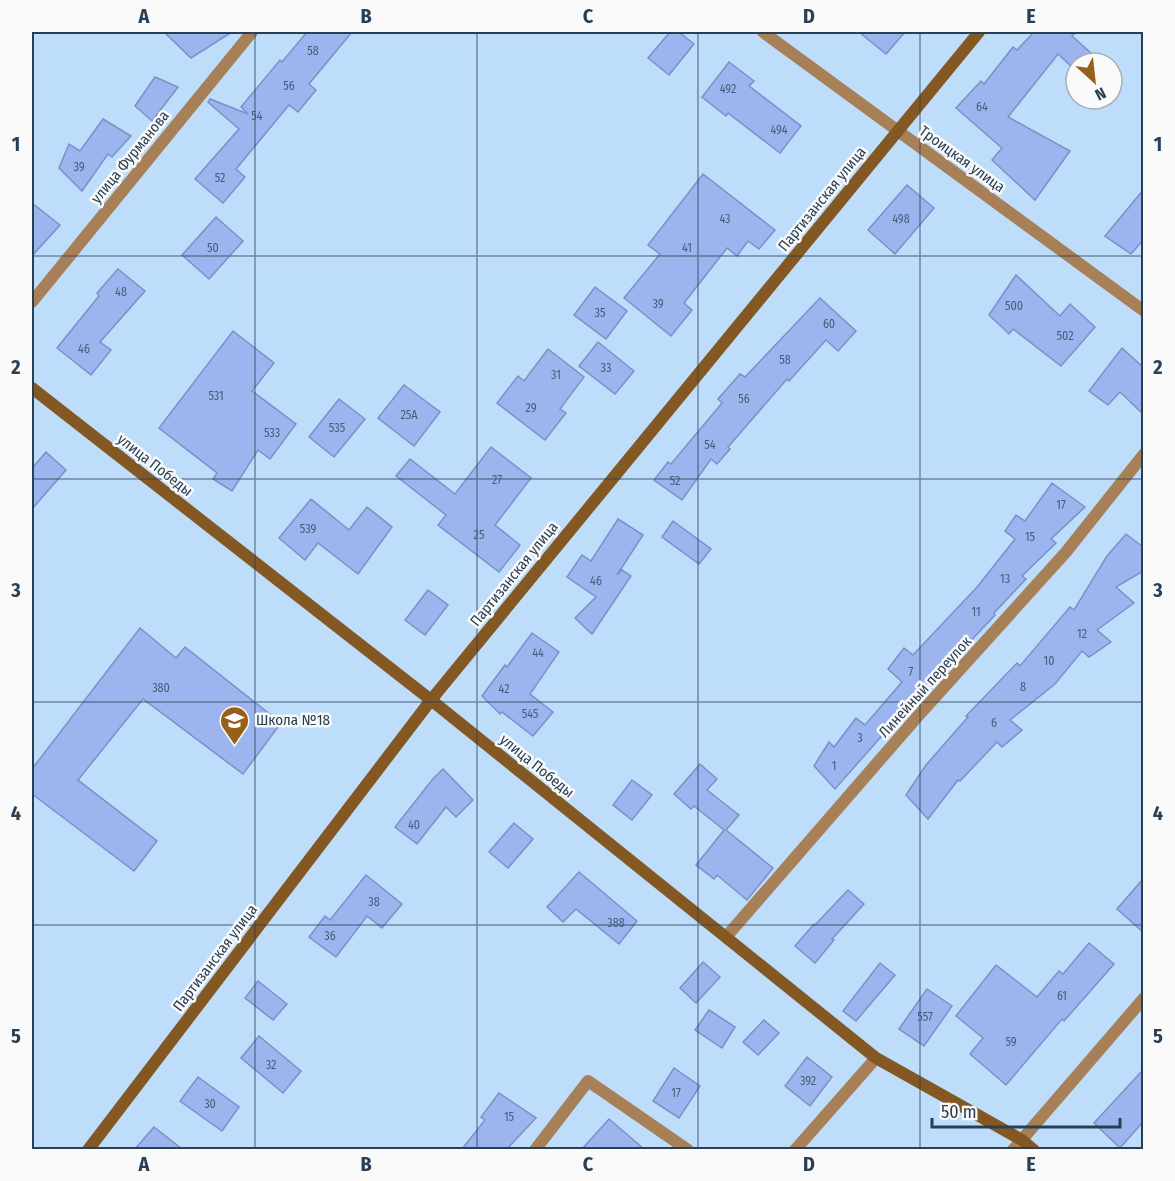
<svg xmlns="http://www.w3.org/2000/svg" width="1175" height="1181" font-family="'Fira Sans Condensed',sans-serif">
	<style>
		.building { fill: #9db5ef; stroke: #7990c8; stroke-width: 1.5 }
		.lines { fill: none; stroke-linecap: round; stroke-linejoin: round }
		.street { stroke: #a78057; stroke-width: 12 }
		.secondary { stroke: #845822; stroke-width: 12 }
		.grid { fill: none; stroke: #293f53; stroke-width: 1.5; stroke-opacity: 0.55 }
		.labels { text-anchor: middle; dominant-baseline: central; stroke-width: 5; stroke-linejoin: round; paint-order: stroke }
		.number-label { font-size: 12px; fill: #465c7a }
		.street-label { font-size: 15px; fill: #293f53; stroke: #fafafa }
		.poi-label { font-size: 15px; fill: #293f53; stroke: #fafafa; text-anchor: start }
		.neatline { fill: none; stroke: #293f53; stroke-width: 2 }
		.grid-label { font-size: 20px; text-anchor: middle; font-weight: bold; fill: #293f53 }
	</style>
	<rect width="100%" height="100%" fill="#beddfb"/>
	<!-- building -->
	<g class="building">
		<polygon points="164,32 232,32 191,58"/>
		<polygon points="307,32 352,32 309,84 316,90 298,112 289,105 236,169 245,177 223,203 195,179 239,129 208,102 210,99 248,114 241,107 280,60 282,62"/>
		<polygon points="670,32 679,32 694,44 669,75 648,58"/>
		<polygon points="859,32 905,32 886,54"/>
		<polygon points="1034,32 1076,32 1072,36 1092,54 1084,63 1076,63 1076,71 1058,54 1008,117 1070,151 1035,200 992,160 1002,148 956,108 981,81 984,84 1013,47 1017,50"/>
		<polygon points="729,62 754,81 749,86 801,126 780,153 728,113 726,116 702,97"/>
		<polygon points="155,77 178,87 152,121 135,106"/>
		<polygon points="103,119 131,136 112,157 108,154 82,191 59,168 69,144 80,151"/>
		<polygon points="703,174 775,230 759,249 748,241 737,256 727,248 684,303 692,310 671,336 624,298 660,254 648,245"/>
		<polygon points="907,185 934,208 895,254 868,230"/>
		<polygon points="1143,190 1143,240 1131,254 1105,236"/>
		<polygon points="32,203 60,225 32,256"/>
		<polygon points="216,217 243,241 209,279 182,255"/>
		<polygon points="118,269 145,291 100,342 111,350 91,375 57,348 99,296 97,293"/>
		<polygon points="1016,275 1060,316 1070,304 1095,327 1061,366 1013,329 1009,334 989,315"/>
		<polygon points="595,287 627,311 606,339 574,315"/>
		<polygon points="820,298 856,331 838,351 826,340 789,381 787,379 728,447 730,449 717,464 711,459 682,500 654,480 668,462 671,464 722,403 718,399 740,374 745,377"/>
		<polygon points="233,331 274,363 252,391 296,424 270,459 258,450 232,491 213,479 217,473 159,428"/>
		<polygon points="598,342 634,371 615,394 579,366"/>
		<polygon points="1122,348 1143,367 1143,414 1120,392 1108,405 1089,391"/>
		<polygon points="548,349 584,377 560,409 566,413 545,440 497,403 518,376 524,381"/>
		<polygon points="404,385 440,412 414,446 378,418"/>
		<polygon points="339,399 365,419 334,457 309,437"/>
		<polygon points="491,447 531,478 495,525 520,545 499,572 438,525 446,515 396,476 410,459 455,494"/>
		<polygon points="46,452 66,470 32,509 32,468"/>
		<polygon points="1052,483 1085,507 1051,539 1056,543 1022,576 1026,579 994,613 995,615 947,666 943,663 897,722 895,721 835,789 814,766 829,742 834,747 856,718 865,725 902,682 888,669 904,648 913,655 978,586 1015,539 1005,531 1016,515 1025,521"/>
		<polygon points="311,499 349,530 367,507 392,527 358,574 318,543 305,560 279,538"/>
		<polygon points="618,519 643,535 617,575 622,570 631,576 592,634 575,618 596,597 567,577 582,555 591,561"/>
		<polygon points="673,521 711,549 699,564 662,537"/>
		<polygon points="1126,534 1143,547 1143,571 1116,587 1134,603 1097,630 1111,642 1089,657 1082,651 1055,684 1010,720 1022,730 1002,747 997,742 960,781 958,780 928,819 906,795 926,765 968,717 966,716 1017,663 1020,666 1070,607 1074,610 1107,556"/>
		<polygon points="428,590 448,605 425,635 405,620"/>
		<polygon points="140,628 176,658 185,647 281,723 243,774 143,699 78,780 157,841 134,871 32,794 32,769"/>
		<polygon points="532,633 559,652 530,694 553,712 533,736 502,712 500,714 482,696 505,665 507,667"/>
		<polygon points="700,764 717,779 707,790 739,815 726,830 773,868 747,900 717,875 714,879 696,865 724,830 694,806 691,809 674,794"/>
		<polygon points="443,769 473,800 456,817 446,807 417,844 395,827 432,780"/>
		<polygon points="632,780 652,795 632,820 613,805"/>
		<polygon points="514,823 533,839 508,868 489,852"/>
		<polygon points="579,872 637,921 619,944 576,909 563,922 547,907"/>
		<polygon points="366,875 402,904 382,928 367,916 336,957 309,937 325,916 330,920"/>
		<polygon points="1143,879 1143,932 1117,909"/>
		<polygon points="848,890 864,904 832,939 834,940 815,963 795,946 814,924 815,925"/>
		<polygon points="1089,943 1114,964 1064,1021 1062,1019 1006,1085 970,1054 983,1038 956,1016 996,965 1037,997 1059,971 1063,974"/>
		<polygon points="703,962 720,977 696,1003 680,988"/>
		<polygon points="880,963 895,975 856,1021 843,1011"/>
		<polygon points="258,981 287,1004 273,1020 245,998"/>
		<polygon points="927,989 952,1006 924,1046 899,1029"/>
		<polygon points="709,1010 735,1027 722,1048 695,1030"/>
		<polygon points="764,1020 779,1033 758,1055 743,1042"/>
		<polygon points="259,1036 301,1071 283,1093 241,1058"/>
		<polygon points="807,1057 832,1077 810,1106 785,1086"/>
		<polygon points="674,1068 700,1086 679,1118 653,1101"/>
		<polygon points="1143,1070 1143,1122 1120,1148 1094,1123"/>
		<polygon points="198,1077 239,1107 222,1131 180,1101"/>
		<polygon points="499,1093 536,1118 507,1149 462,1149 485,1120 481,1117"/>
		<polygon points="609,1119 644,1149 582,1149"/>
		<polygon points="154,1127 182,1149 135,1149"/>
	</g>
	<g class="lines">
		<!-- street -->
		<g class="street">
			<polyline points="763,32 1144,311"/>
			<polyline points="32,302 252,32"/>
			<polyline points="726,937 918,716 1066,552 1144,454"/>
			<polyline points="535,1150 588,1081 688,1150"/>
			<polyline points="795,1150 876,1058"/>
			<polyline points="1013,1150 1144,998"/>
		</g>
		<!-- secondary -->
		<g class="secondary">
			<polyline points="32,388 431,700 876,1058 1022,1140 1034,1150"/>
			<polyline points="88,1150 431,700 979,32"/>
		</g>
	</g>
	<!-- grid -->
	<path class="grid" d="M255,32v1118M477,32v1118M698,32v1118M920,32v1118M32,256h1112M32,479h1112M32,702h1112M32,925h1112"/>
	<!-- icons -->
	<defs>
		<symbol id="school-pin" viewBox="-11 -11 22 30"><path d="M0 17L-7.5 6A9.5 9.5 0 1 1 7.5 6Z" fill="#976019" stroke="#fafafa"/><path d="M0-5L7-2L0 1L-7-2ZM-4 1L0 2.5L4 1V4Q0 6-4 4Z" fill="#fff"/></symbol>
	</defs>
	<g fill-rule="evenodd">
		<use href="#school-pin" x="218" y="704" width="33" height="45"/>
	</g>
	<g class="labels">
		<!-- number labels -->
		<g class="number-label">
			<text x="313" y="51">58</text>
			<text x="289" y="86">56</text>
			<text x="728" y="89">492</text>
			<text x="982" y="107">64</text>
			<text x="257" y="116">54</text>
			<text x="779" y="130">494</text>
			<text x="79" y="167">39</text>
			<text x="220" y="178">52</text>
			<text x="725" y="219">43</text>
			<text x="901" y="219">498</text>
			<text x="213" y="248">50</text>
			<text x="687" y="248">41</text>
			<text x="121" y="292">48</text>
			<text x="658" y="304">39</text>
			<text x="1014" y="306">500</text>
			<text x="600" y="313">35</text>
			<text x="829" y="324">60</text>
			<text x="1065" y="336">502</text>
			<text x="84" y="349">46</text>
			<text x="785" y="360">58</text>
			<text x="606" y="368">33</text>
			<text x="556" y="375">31</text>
			<text x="216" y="396">531</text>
			<text x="744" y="399">56</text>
			<text x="531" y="408">29</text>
			<text x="409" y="415">25А</text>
			<text x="337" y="428">535</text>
			<text x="272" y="433">533</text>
			<text x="710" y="445">54</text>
			<text x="497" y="480">27</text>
			<text x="675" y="481">52</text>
			<text x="1061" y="505">17</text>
			<text x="308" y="529">539</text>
			<text x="479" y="535">25</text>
			<text x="1030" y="537">15</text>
			<text x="1005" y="579">13</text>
			<text x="596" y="581">46</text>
			<text x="976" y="612">11</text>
			<text x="1082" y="634">12</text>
			<text x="538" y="653">44</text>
			<text x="1049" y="661">10</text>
			<text x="911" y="672">7</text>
			<text x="1023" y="687">8</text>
			<text x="161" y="688">380</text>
			<text x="504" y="689">42</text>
			<text x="530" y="714">545</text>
			<text x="994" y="723">6</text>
			<text x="860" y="738">3</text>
			<text x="834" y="766">1</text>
			<text x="414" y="825">40</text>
			<text x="374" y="902">38</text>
			<text x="616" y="923">388</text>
			<text x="330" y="936">36</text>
			<text x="1062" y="996">61</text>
			<text x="925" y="1017">557</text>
			<text x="1011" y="1042">59</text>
			<text x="271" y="1065">32</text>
			<text x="808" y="1081">392</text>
			<text x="676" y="1093">17</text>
			<text x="210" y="1104">30</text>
			<text x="509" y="1117">15</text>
		</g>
		<!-- street labels -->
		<g class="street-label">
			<text transform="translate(130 157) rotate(-51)">улица Фурманова</text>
			<text transform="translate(962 159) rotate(36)">Троицкая улица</text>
			<text transform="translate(822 199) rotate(-51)">Партизанская улица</text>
			<text transform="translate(155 465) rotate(38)">улица Победы</text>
			<text transform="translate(514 574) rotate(-51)">Партизанская улица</text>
			<text transform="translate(925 687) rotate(-48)">Линейный переулок</text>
			<text transform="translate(537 766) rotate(39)">улица Победы</text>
			<text transform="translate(215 958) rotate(-53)">Партизанская улица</text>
		</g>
		<!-- poi labels -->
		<g class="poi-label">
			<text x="256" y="720">Школа №18</text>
		</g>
	</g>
	<!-- border -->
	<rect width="1175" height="1181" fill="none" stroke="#fafafa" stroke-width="66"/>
	<!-- north arrow -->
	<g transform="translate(1094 81) rotate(153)"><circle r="28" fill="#fafafa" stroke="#a6afb7" stroke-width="1.5"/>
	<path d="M0-4.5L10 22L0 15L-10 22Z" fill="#976019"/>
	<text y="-9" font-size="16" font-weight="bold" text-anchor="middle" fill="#293f53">N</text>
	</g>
	<!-- scale -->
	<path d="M932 1118v9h188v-9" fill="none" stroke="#293f53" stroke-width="3"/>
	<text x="941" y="1118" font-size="18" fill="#293f53" stroke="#fafafa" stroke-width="4.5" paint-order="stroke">50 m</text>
	<rect x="33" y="33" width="1109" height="1115" class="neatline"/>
	<g class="grid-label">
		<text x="144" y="23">A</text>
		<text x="366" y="23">B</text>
		<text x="588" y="23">C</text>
		<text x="809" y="23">D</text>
		<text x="1031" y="23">E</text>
		<text x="16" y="151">1</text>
		<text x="1158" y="151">1</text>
		<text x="16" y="374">2</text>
		<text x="1158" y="374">2</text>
		<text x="16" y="597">3</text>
		<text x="1158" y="597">3</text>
		<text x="16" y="820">4</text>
		<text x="1158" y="820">4</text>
		<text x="16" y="1043">5</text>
		<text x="1158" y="1043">5</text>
		<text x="144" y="1171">A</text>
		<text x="366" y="1171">B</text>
		<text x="588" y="1171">C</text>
		<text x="809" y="1171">D</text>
		<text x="1031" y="1171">E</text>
	</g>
</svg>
